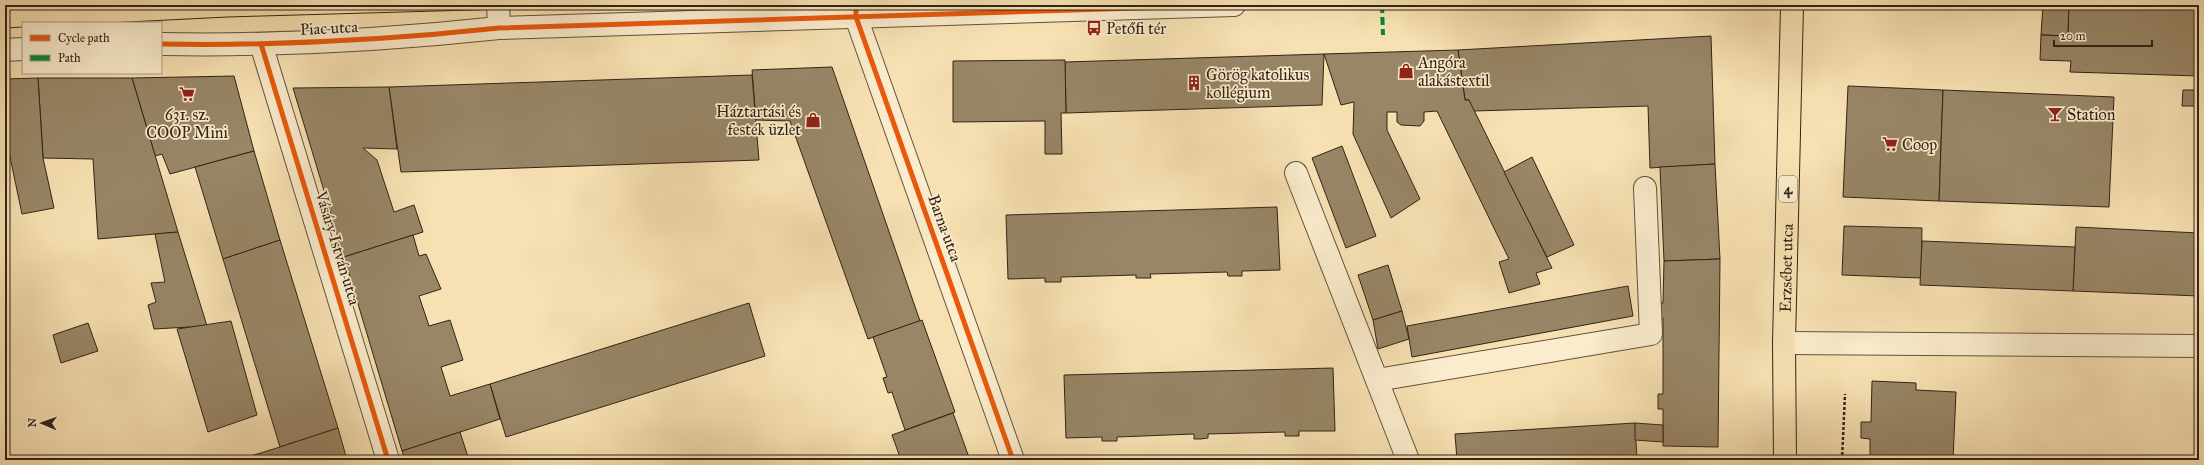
<svg xmlns="http://www.w3.org/2000/svg" width="2204" height="465" font-family="'IM FELL Great Primer',serif">
	<style>
		.building { fill: #988667; stroke: #312316 }
		.lines { fill: none; stroke-linecap: round; stroke-linejoin: round }
		.minor-casing { stroke: #62523d; stroke-width: 24 }
		.tertiary-casing { stroke: #62523d; stroke-width: 24 }
		.primary-casing { stroke: #312316; stroke-width: 24 }
		.path { stroke: #312316; stroke-width: 2.5; stroke-dasharray: 3 2; stroke-linecap: butt }
		.minor { stroke: #faeccd; stroke-width: 22 }
		.tertiary { stroke: #faeccd; stroke-width: 22 }
		.primary { stroke: #f7e1b2; stroke-width: 22 }
		.tram { stroke: #312316; stroke-width: 1 }
		.quiet { stroke: #00873e; stroke-width: 4; stroke-dasharray: 8 4; stroke-linecap: butt }
		.cycleway-casing { stroke: #faeccd; stroke-width: 8 }
		.cycleway { stroke: #e8590c; stroke-width: 5 }
		.labels { text-anchor: middle; dominant-baseline: central; stroke-width: 3.5; stroke-linejoin: round; paint-order: stroke }
		.shield { fill: #faeccd; stroke: #6d5f4d; stroke-width: 1 }
		.shield-label { font-size: 15px; font-weight: bold; fill: #312316 }
		.street-label { font-size: 16px; fill: #312316; stroke: #faeccd }
		.poi-label { font-size: 16px; fill: #312316; stroke: #faeccd; text-anchor: start }
	</style>
	<rect width="100%" height="100%" fill="#f7e1b2"/>
	<filter id="stains"><feTurbulence type="fractalNoise" baseFrequency=".005" numOctaves="4"/><feColorMatrix values="0 0 0 0 .2 0 0 0 0 .09 0 0 0 0 .02 0 0 0 .5 -.17"/></filter>
	<radialGradient id="worn" r=".72"><stop offset=".6" stop-color="#630" stop-opacity="0"/><stop offset="1" stop-color="#630" stop-opacity=".3"/></radialGradient>
	<!-- building -->
	<g class="building">
		<polygon points="2043,5 2069,5 2068,36 2041,35"/>
		<polygon points="2069,5 2199,5 2199,76 2070,72 2071,61 2040,60 2041,35 2068,36"/>
		<polygon points="1711,36 1715,164 1650,168 1648,106 1473,111 1469,100 1465,100 1458,50"/>
		<polygon points="1458,50 1465,100 1469,100 1552,268 1536,273 1540,284 1509,293 1499,262 1509,259 1437,111 1424,112 1424,121 1420,126 1401,125 1397,122 1397,112 1387,112 1387,130 1420,199 1391,218 1353,134 1354,102 1341,105 1324,54"/>
		<polygon points="1324,54 1322,105 1066,113 1065,62"/>
		<polygon points="1065,60 1066,113 1061,113 1062,154 1045,154 1045,121 953,122 953,61"/>
		<polygon points="832,67 920,321 868,339 790,121 756,120 752,70"/>
		<polygon points="752,75 759,160 401,172 389,87"/>
		<polygon points="234,76 254,151 170,174 162,154 155,156 132,78"/>
		<polygon points="38,78 132,78 178,232 98,239 93,159 43,158"/>
		<polygon points="38,78 43,158 54,208 22,214 10,157 5,157 5,79"/>
		<polygon points="1848,86 1943,90 1939,201 1843,197"/>
		<polygon points="389,87 397,149 363,148 377,160 394,212 414,205 423,232 344,257 293,88"/>
		<polygon points="1943,90 2114,97 2109,207 1939,201"/>
		<polygon points="2183,90 2199,90 2199,106 2182,106"/>
		<polygon points="1342,146 1376,236 1346,248 1312,158"/>
		<polygon points="254,151 280,240 223,259 195,167"/>
		<polygon points="1532,157 1574,245 1547,257 1504,172"/>
		<polygon points="1715,164 1720,259 1664,261 1660,167"/>
		<polygon points="1277,207 1280,270 1242,271 1242,276 1228,276 1227,272 1150,274 1151,278 1136,278 1136,275 1061,277 1061,282 1045,282 1045,278 1008,279 1006,215"/>
		<polygon points="1844,226 1922,228 1921,278 1842,275"/>
		<polygon points="2076,227 2199,233 2199,296 2073,291"/>
		<polygon points="178,232 207,326 154,329 148,305 156,302 151,283 165,282 155,234"/>
		<polygon points="413,235 419,256 426,254 441,289 419,296 429,326 450,320 463,360 441,367 450,396 490,384 500,419 402,451 344,257"/>
		<polygon points="280,240 338,428 280,447 223,259"/>
		<polygon points="1922,241 2075,247 2073,291 1920,285"/>
		<polygon points="1720,259 1718,447 1663,446 1663,409 1658,409 1658,394 1663,394 1663,318 1658,318 1658,303 1663,303 1664,261"/>
		<polygon points="1388,265 1402,311 1373,320 1358,275"/>
		<polygon points="1628,286 1633,316 1412,357 1407,326"/>
		<polygon points="749,303 765,356 506,437 490,384"/>
		<polygon points="1402,311 1409,339 1378,349 1373,320"/>
		<polygon points="922,320 955,412 905,430 892,392 888,393 883,378 887,377 873,337"/>
		<polygon points="231,321 257,415 208,432 177,329"/>
		<polygon points="88,323 98,351 61,363 53,335"/>
		<polygon points="1333,368 1335,431 1299,431 1299,436 1285,436 1285,432 1208,434 1208,438 1201,439 1194,439 1194,434 1117,437 1117,441 1102,441 1102,437 1066,438 1064,375"/>
		<polygon points="1872,381 1916,383 1916,390 1956,392 1953,460 1870,460 1870,439 1861,438 1861,422 1871,422"/>
		<polygon points="953,413 970,460 901,460 892,435"/>
		<polygon points="1635,423 1637,460 1457,460 1455,434"/>
		<polygon points="1635,423 1663,425 1663,442 1635,440"/>
		<polygon points="338,428 347,460 238,460 280,447"/>
		<polygon points="460,432 469,460 405,460 402,451"/>
	</g>
	<g class="lines">
		<defs>
			<g id="minor">
				<polyline points="498,5 499,28"/>
				<polyline points="856,5 856,17 1013,460"/>
				<polyline points="261,44 388,460"/>
				<polyline points="1296,173 1408,460"/>
				<polyline points="1784,343 2199,346"/>
				<polyline points="1377,380 1651,334 1645,188"/>
			</g>
			<g id="tertiary">
				<path d="M161,44c113,2 226,-4 338,-16l735,-23"/>
				<polyline points="5,50 23,49"/>
			</g>
			<g id="primary">
				<path id="s1" d="M1785,460l-1,-117 8,-338"/>
			</g>
		</defs>
		<!-- minor casing -->
		<use href="#minor" class="minor-casing"/>
		<!-- tertiary casing -->
		<use href="#tertiary" class="tertiary-casing"/>
		<!-- primary casing -->
		<use href="#primary" class="primary-casing"/>
		<!-- path -->
		<polyline class="path" points="1842,460 1845,394"/>
		<!-- minor -->
		<use href="#minor" class="minor"/>
		<!-- tertiary -->
		<use href="#tertiary" class="tertiary"/>
		<!-- primary -->
		<use href="#primary" class="primary"/>
		<!-- tram -->
		<g class="tram">
			<polyline points="5,7 39,5"/>
			<polyline points="108,23 227,17 647,5"/>
			<polyline points="5,28 23,27"/>
		</g>
		<!-- quiet -->
		<polyline class="quiet" points="1382,5 1383,35"/>
		<defs>
			<g id="cycleway">
				<polyline points="856,5 856,17 1013,460"/>
				<path d="M161,44c113,2 226,-4 338,-16l735,-23"/>
				<polyline points="261,44 388,460"/>
			</g>
		</defs>
		<!-- cycleway casing -->
		<use href="#cycleway" class="cycleway-casing"/>
		<!-- cycleway -->
		<use href="#cycleway" class="cycleway"/>
	</g>
	<!-- icons -->
	<defs>
		<symbol id="bus-bare" viewBox="-9 -9 18 18"><path d="M-5-6H5V4H4V6H2V4H-2V6H-4V4H-5ZM-3.5-4V0h7V-4ZM-3.5 1.2v1.5H-2V1.2ZM2 1.2v1.5H3.5V1.2Z" fill="#8f2418" stroke="#faeccd" stroke-width="2.5" paint-order="stroke"/></symbol>
		<symbol id="shop-bare" viewBox="-9 -9 18 18"><path d="M-5-2.5h2.3a2.7 3.5 0 0 1 5.4 0H5L5.5 6h-11ZM-1.5-2.5h3a1.5 2.3 0 0 0-3 0Z" fill="#8f2418" stroke="#faeccd" stroke-width="2.5" paint-order="stroke"/></symbol>
		<symbol id="building-bare" viewBox="-9 -9 18 18"><path d="M-4-6H4V6H1V3H-1V6H-4ZM-2.5-4.3h1.7v1.8h-1.7ZM.8-4.3h1.7v1.8H.8ZM-2.5-1h1.7V.8h-1.7ZM.8-1h1.7V.8H.8Z" fill="#8f2418" stroke="#faeccd" stroke-width="2.5" paint-order="stroke"/></symbol>
		<symbol id="supermarket-bare" viewBox="-9 -9 18 18"><path d="M-6-5.5h2.5l.6 2H6L4.5 2H-2.5L-4.4-4H-6ZM-1.5 3.2a1.3 1.3 0 1 0 .1 0ZM3 3.2a1.3 1.3 0 1 0 .1 0Z" fill="#8f2418" stroke="#faeccd" stroke-width="2.5" paint-order="stroke"/></symbol>
		<symbol id="bar-bare" viewBox="-9 -9 18 18"><path d="M-6-5H6L.8 .8V4.5H3.5V6h-7V4.5H-.8V.8Z" fill="#8f2418" stroke="#faeccd" stroke-width="2.5" paint-order="stroke"/></symbol>
	</defs>
	<g fill-rule="evenodd">
		<use href="#bus-bare" x="1083" y="17" width="22" height="22"/>
		<use href="#shop-bare" x="1395" y="60" width="22" height="22"/>
		<use href="#building-bare" x="1183" y="72" width="22" height="22"/>
		<use href="#supermarket-bare" x="176" y="83" width="22" height="22"/>
		<use href="#bar-bare" x="2044" y="103" width="22" height="22"/>
		<use href="#shop-bare" x="802" y="109" width="22" height="22"/>
		<use href="#supermarket-bare" x="1879" y="133" width="22" height="22"/>
	</g>
	<g class="labels">
		<!-- shield labels -->
		<rect class="shield" x="1779" y="176" width="18" height="26" rx="3"/>
		<g class="shield-label">
			<text x="1788" y="189">4</text>
		</g>
		<!-- street labels -->
		<g class="street-label">
			<text transform="translate(329 28) rotate(-3)">Piac utca</text>
			<text transform="translate(945 228) rotate(70)">Barna utca</text>
			<text transform="translate(338 248) rotate(73)">Vásáry István utca</text>
			<text stroke="none"><textPath href="#s1" startOffset="192">Erzsébet utca</textPath></text>
		</g>
		<!-- poi labels -->
		<g class="poi-label">
			<text x="1106" y="28">Petőfi tér</text>
			<text x="1418" y="62">Angóra<tspan x="1418" dy="18">alakástextil</tspan></text>
			<text x="1206" y="74">Görög katolikus<tspan x="1206" dy="18">kollégium</tspan></text>
			<text x="801" y="111" text-anchor="end">Háztartási és<tspan x="801" dy="18">festék üzlet</tspan></text>
			<text x="187" y="114" text-anchor="middle">631. sz.<tspan x="187" dy="18">COOP Mini</tspan></text>
			<text x="2067" y="114">Station</text>
			<text x="1902" y="144">Coop</text>
		</g>
	</g>
	<!-- margin -->
	<rect width="2204" height="465" fill="none" stroke="#f7e1b2" stroke-width="20"/>
	<rect x="6" y="6" width="2192" height="453" fill="none" stroke="#312316" stroke-width="2"/>
	<rect x="10" y="10" width="2184" height="445" fill="none" stroke="#312316"/>
	<!-- legend -->
	<rect x="22" y="22" width="140" height="52" fill="#faeccd" stroke="#aa9c84"/>
	<rect x="30" y="35" width="20" height="6" fill="#e8590c" stroke="#aa9c84"/>
	<text x="58" y="42" font-size="12" fill="#312316">Cycle path</text>
	<rect x="30" y="55" width="20" height="6" fill="#00873e" stroke="#aa9c84"/>
	<text x="58" y="62" font-size="12" fill="#312316">Path</text>
	<!-- north arrow -->
	<g transform="translate(42 423) rotate(272)" stroke="#faeccd" stroke-width="3" paint-order="stroke">
	<path d="M0-3L7 15L0 10L-7 15Z" fill="#312316"/>
	<text y="-6" font-size="11" font-weight="bold" text-anchor="middle" fill="#312316">N</text>
	</g>
	<!-- scale -->
	<path d="M2054 40v6h98v-6" fill="none" stroke="#312316" stroke-width="2"/>
	<text x="2060" y="40" font-size="12" fill="#312316" stroke="#faeccd" stroke-width="3" paint-order="stroke">20 m</text>
	<rect width="100%" height="100%" filter="url(#stains)"/>
	<rect width="100%" height="100%" fill="url(#worn)"/>
</svg>
